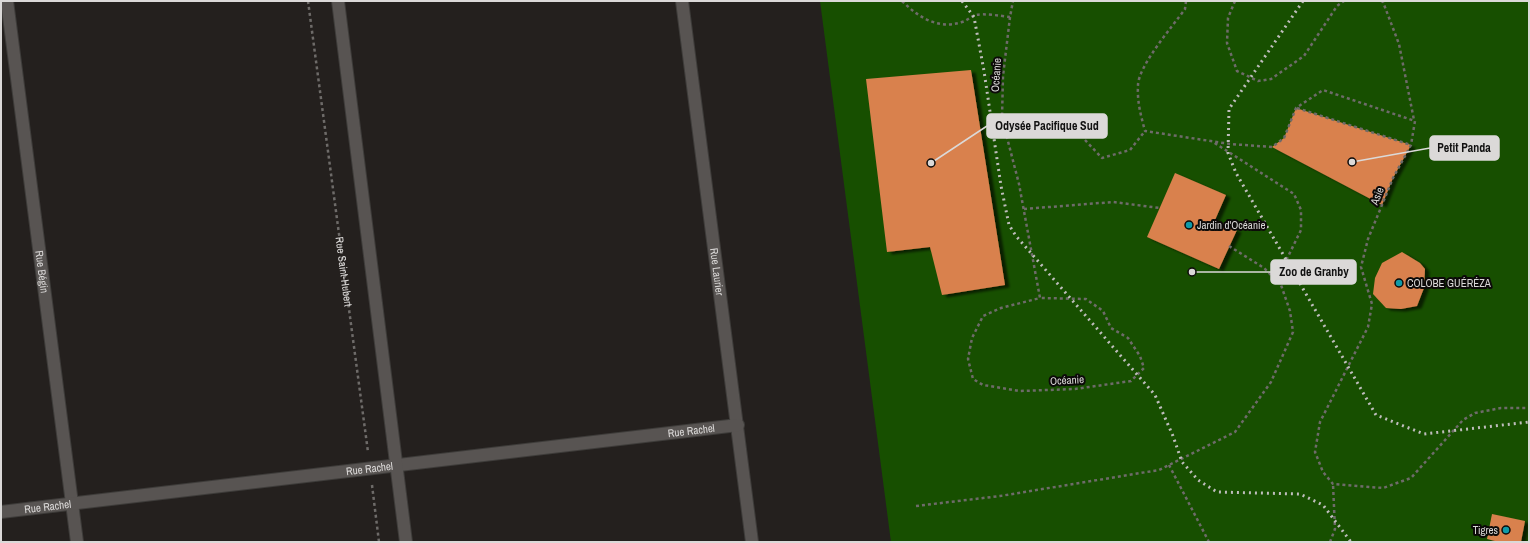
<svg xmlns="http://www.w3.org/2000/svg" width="1530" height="543" font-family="'Archivo Narrow',sans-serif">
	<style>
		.green { fill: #174f00 }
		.building { fill: #d9814e; filter: url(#shadow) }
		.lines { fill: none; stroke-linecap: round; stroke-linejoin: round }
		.street-casing { stroke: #3e3c3a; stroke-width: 14 }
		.secondary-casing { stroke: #3e3c3a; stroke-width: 14 }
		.path { stroke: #6e6b69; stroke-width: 2.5; stroke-dasharray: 3 3; stroke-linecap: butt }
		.street { stroke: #585452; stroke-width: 12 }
		.secondary { stroke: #585452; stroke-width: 12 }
		.rail { stroke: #bfbdbc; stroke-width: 3; stroke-dasharray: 2 4; stroke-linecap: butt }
		.culture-dot { fill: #0f9aa8; stroke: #0c0a09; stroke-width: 1.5 }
		.labels { text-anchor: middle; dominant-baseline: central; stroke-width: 4; stroke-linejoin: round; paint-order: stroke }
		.street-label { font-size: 11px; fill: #dbd9d8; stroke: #0c0a09 }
		.poi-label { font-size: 11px; fill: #dbd9d8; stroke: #0c0a09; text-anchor: start }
		.leader { fill: none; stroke: #dbd9d8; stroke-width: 1.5 }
		.callout-dot { fill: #dbd9d8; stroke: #0c0a09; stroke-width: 1.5 }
		.callout { fill: #dbd9d8; stroke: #dbd9d8; stroke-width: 1.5 }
		.callout-label { font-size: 12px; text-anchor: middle; font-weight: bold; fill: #111 }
	</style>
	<defs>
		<filter id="shadow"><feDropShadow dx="4.5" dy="2.5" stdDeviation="1" flood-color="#0009"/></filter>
	</defs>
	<rect width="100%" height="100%" fill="#24201e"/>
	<!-- green -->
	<polygon class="green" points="820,1 1529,1 1529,542 891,542"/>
	<!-- building -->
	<g class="building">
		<polygon points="971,70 1005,285 942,295 930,247 887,252 866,79"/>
		<polygon points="1296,108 1411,145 1393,178 1382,205 1272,147 1284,138"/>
		<polygon points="1175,173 1226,195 1215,220 1237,230 1219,269 1147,237"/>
		<polygon points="1402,252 1420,263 1425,269 1424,288 1417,306 1401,309 1386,308 1373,294 1375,278 1382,263"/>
		<polygon points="1492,514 1525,521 1521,542 1499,542 1487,539"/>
	</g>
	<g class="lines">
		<defs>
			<g id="street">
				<path id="s2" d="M7,1l70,541"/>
				<path id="s3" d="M682,1l70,541"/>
				<path id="s4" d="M1,512l737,-87"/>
			</g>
			<polyline id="secondary" points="338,1 406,542"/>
		</defs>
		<!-- street casing -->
		<use href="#street" class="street-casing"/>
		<!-- secondary casing -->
		<use href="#secondary" class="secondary-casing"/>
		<!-- path -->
		<g class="path">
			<path id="s1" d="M308,1l60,451"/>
			<path d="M902,1c16,16 36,29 60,21 5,-1 9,-6 14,-7 8,-2 25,1 34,2l3,-16"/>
			<path d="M1186,1l-1,8c-13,18 -46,56 -47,76 -1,17 3,31 7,46l85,13 42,3 12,-9 12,-30 27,-18 92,31 -4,24 -18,33 -25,61 -7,28 11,37 -4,23 -48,95 -5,30 8,20 10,12 50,4 28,-10 52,-58 12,-7 26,-5h28"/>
			<polyline points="1235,1 1228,18 1227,43 1237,71 1258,81 1271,79 1304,56 1337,6 1344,1"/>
			<polyline points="1381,1 1383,2 1399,44 1414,120"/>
			<polyline points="1010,17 1003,76 1002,118 1019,184 1040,298 1001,308 983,316 972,338 968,359 973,379 983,385 1020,391 1075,389 1131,381 1144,368 1140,356 1128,338 1111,328 1103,311 1086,299 1040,298"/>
			<polyline points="1297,108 1411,145"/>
			<polyline points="1085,140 1102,158 1130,150 1145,131"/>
			<polyline points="1024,209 1113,202 1160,208"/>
			<polyline points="1229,246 1264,268 1280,284"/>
			<polyline points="1169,465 1209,542"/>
			<polyline points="372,485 379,542"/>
			<polyline points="916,506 1000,496 1159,470 1235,432 1271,382 1293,332 1290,311 1281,285 1281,271 1301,230 1301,210 1294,194 1213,142"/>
			<polyline points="1330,542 1335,529 1333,484"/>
		</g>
		<!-- street -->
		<use href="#street" class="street"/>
		<!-- secondary -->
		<use href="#secondary" class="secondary"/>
		<!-- rail -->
		<g class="rail">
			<polyline points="962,1 974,17 984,71 1001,186 1009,225 1016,236 1155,395 1173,436 1182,462 1198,480 1217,492 1300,494 1323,505 1351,542"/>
			<polyline points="1303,1 1229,109 1228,153 1236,173 1376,415 1424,434 1529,422"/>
		</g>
	</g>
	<!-- markers -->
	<g class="culture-dot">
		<circle cx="1189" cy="225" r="4"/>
		<circle cx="1399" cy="283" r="4"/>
		<circle cx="1506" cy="530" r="4"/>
	</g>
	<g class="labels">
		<!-- street labels -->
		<g class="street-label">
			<text transform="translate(996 75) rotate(-86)">Océanie</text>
			<text transform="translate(1377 196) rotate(-68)">Asie</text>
			<text stroke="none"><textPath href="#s2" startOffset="273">Rue Bégin</textPath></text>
			<text stroke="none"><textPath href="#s1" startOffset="273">Rue Saint-Hubert</textPath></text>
			<text stroke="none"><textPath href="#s3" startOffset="273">Rue Laurier</textPath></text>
			<text transform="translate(1067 380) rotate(-3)">Océanie</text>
			<text stroke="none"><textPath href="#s4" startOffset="695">Rue Rachel</textPath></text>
			<text stroke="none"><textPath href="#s4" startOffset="371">Rue Rachel</textPath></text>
			<text stroke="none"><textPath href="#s4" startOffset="47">Rue Rachel</textPath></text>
		</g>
		<!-- poi labels -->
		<g class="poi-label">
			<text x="1197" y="225">Jardin d'Océanie</text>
			<text x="1407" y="283">COLOBE GUÉRÉZA</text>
			<text x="1498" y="530" text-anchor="end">Tigres</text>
		</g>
	</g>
	<!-- callouts -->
	<path class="leader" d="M931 163L987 126M1352 162L1430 148M1192 272L1271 272"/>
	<g class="callout-dot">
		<circle cx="931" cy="163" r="4"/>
		<circle cx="1352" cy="162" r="4"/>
		<circle cx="1192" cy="272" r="4"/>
	</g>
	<g class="callout">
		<rect x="987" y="114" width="120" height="24" rx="4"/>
		<rect x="1430" y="136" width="69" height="24" rx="4"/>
		<rect x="1271" y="260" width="85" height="24" rx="4"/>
	</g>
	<g class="callout-label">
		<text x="1047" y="130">Odysée Pacifique Sud</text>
		<text x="1464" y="152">Petit Panda</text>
		<text x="1314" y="276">Zoo de Granby</text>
	</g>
	<!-- border -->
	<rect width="1530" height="543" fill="none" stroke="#dbd9d8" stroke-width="4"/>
</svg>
